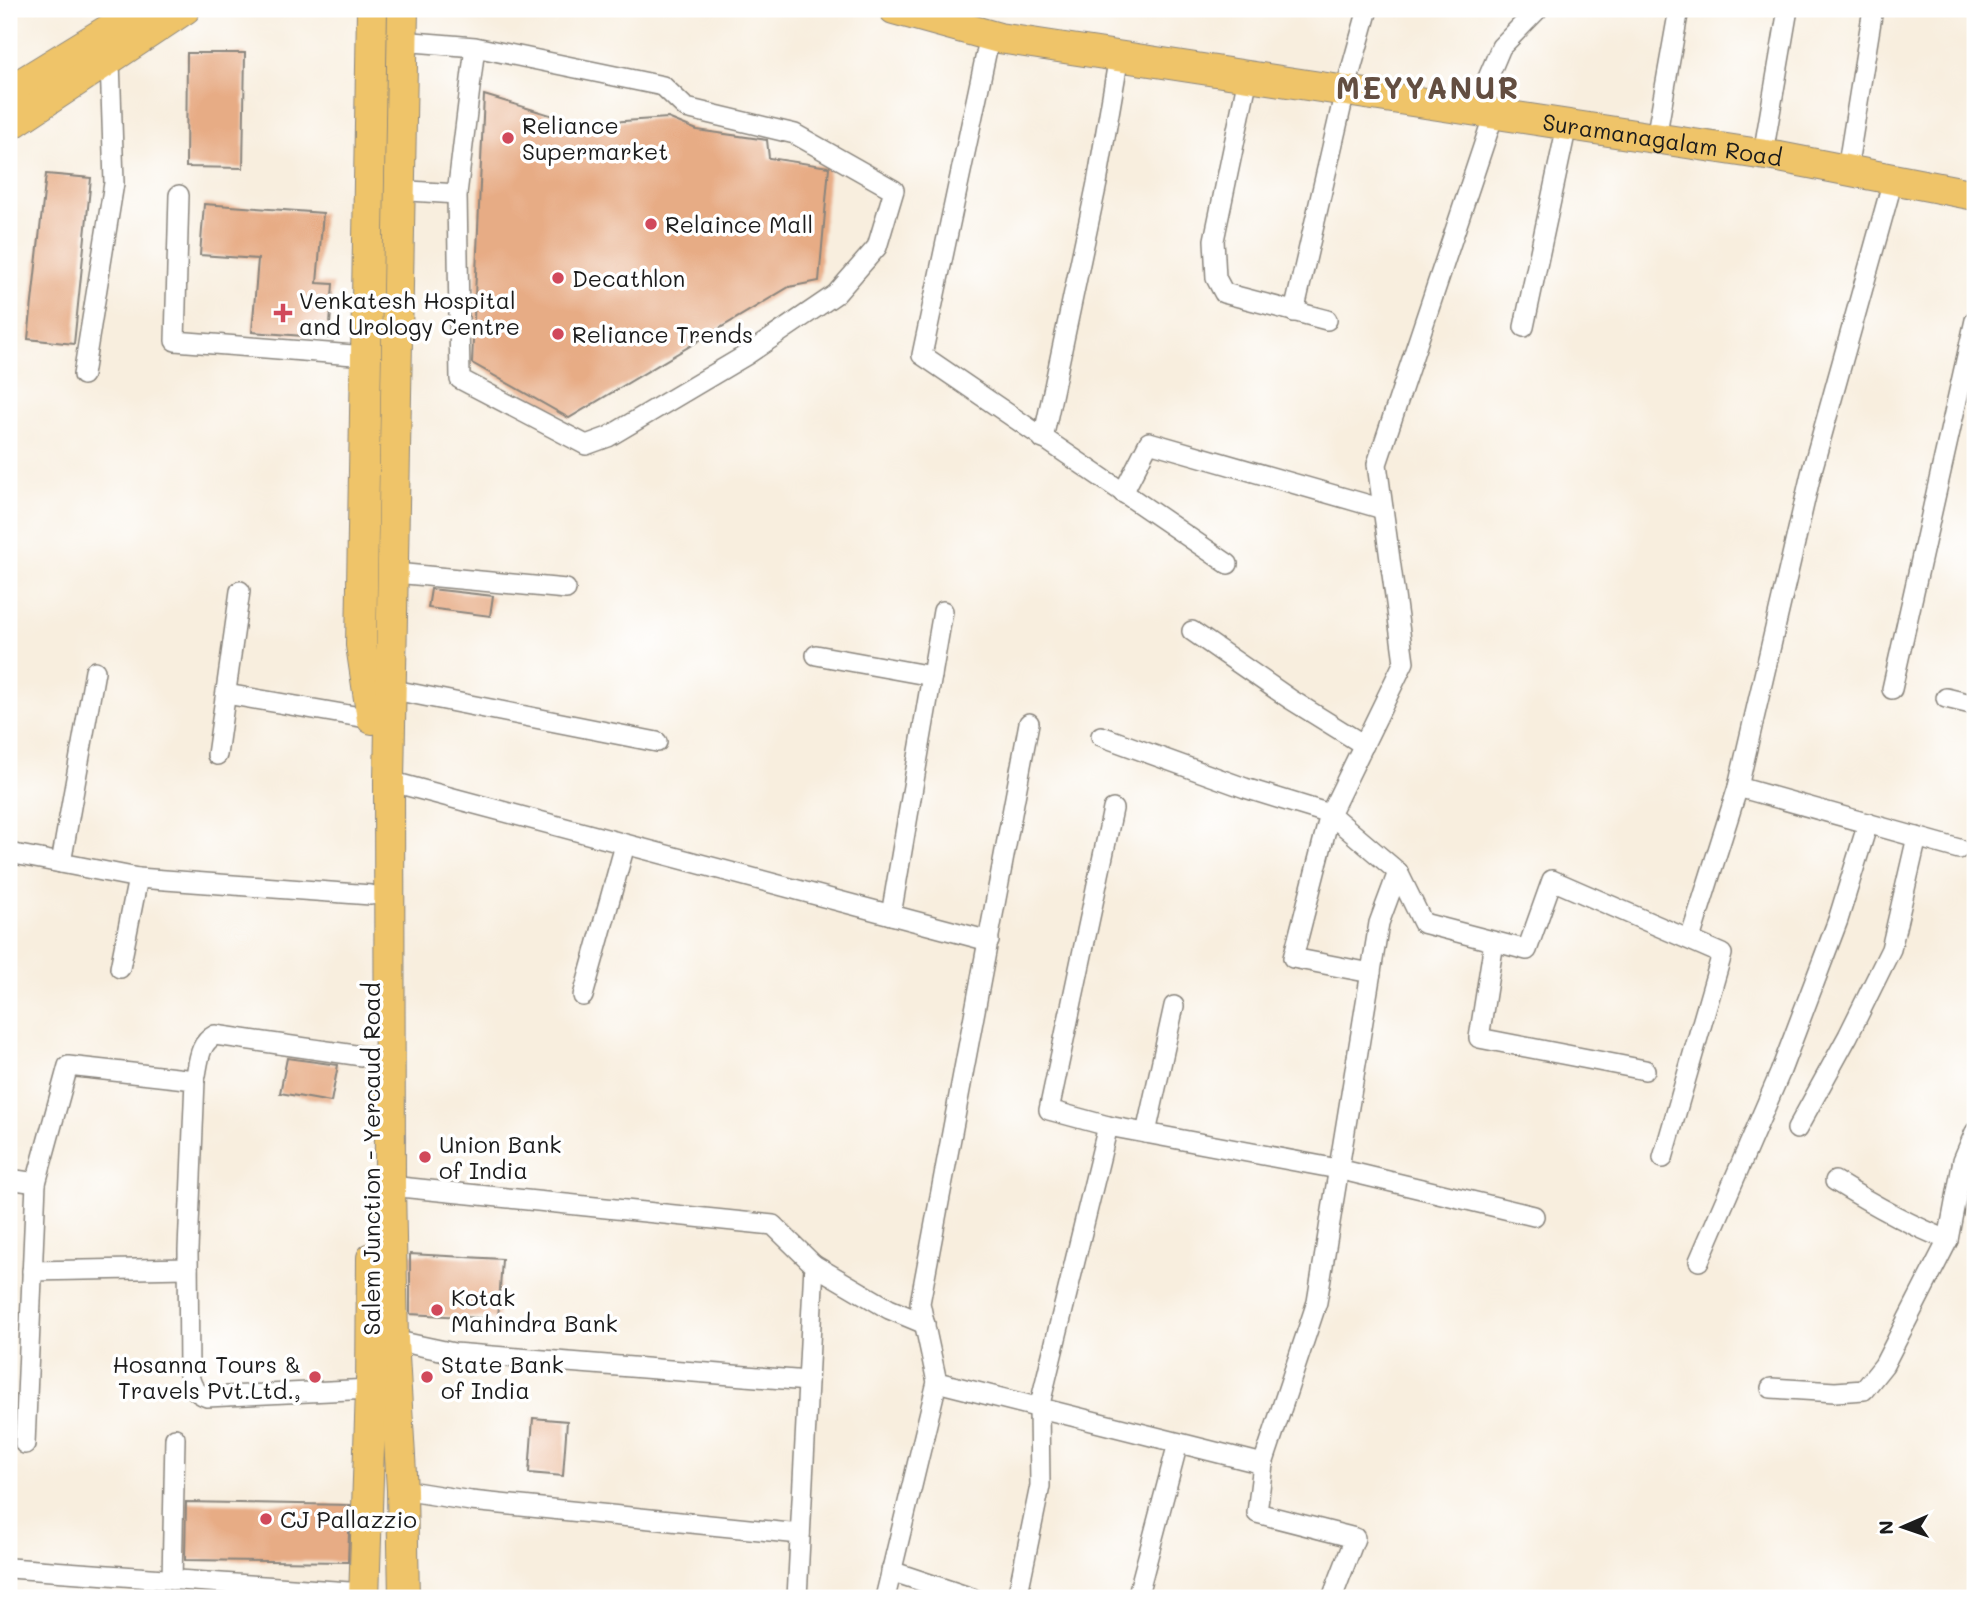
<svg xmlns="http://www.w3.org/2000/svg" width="1984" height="1607" font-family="Mali,sans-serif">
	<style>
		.building { fill: #e7ac85 }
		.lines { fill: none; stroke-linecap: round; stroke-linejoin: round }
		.street-casing { stroke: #8a857d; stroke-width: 22 }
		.primary-casing { stroke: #8a857d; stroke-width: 32 }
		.street { stroke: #fff; stroke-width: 19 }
		.primary { stroke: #efc469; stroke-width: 30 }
		.poi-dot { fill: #d1495b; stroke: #fff; stroke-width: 2.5 }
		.labels { text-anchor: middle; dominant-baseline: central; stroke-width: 7; stroke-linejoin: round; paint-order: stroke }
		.poi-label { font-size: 23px; fill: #1c1c1c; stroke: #fff; text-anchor: start }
		.street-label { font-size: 23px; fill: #1c1c1c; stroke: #fff }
		.district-label { font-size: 30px; font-weight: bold; letter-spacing: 2px; fill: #634e41; stroke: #fff }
	</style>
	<rect width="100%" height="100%" fill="#fff"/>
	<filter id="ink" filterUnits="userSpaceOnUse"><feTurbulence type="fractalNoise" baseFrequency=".0143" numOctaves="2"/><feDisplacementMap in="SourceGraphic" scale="14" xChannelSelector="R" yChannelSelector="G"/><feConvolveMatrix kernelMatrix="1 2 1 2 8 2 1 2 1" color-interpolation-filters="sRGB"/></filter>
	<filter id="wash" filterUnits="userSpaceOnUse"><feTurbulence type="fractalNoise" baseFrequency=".00686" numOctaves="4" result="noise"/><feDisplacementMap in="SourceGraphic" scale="28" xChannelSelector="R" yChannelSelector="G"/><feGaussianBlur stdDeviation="1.57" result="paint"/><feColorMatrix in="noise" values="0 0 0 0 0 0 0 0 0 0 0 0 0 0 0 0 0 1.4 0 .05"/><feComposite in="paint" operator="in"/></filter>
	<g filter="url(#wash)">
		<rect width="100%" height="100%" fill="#f8eede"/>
		<g id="blocks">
			<!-- building -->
			<g class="building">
				<polygon points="187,53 245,53 243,168 186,167"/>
				<polygon points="484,95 580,124 668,118 697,130 767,140 769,158 829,167 819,281 789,287 569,418 472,363"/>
				<polygon points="46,174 91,178 74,344 28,339"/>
				<polygon points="204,204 323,213 317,283 333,284 329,338 252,332 258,259 200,255"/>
				<polygon points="431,589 493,596 490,616 428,608"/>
				<polygon points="287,1058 338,1065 331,1102 280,1093"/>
				<polygon points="410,1254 502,1259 498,1319 410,1314"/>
				<polygon points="533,1418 567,1421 563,1476 529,1473"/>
				<polygon points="186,1502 350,1505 348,1562 185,1560"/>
			</g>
		</g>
	</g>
	<g filter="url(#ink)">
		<use href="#blocks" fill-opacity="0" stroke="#8a857d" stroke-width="2"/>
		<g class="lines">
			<defs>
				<g id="street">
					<polyline points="990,35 922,355 1228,564"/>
					<polyline points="413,42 475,47 663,86 686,108 795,134 894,190 877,247 836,294 748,354 608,437 586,445 460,379 457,194 475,47"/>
					<polyline points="1248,77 1214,240 1216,278 1224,293 1327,320"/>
					<polyline points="1474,111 1501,47 1538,9"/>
					<polyline points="1494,114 1377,464 1404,662 1330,814 1398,872 1423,923 1527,950 1552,880 1722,954 1663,1158"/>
					<polyline points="1656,138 1679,9"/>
					<polyline points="1763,154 1788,9"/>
					<polyline points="1847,170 1873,9"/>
					<polyline points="410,191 457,194"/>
					<polyline points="179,195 175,341 366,356"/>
					<polyline points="1294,312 1345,91 1368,9"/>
					<polyline points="1524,327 1567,125"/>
					<polyline points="83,375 114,183 110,60"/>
					<polyline points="1043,439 1097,183 1119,56"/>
					<polyline points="1123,493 1149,442 1383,509"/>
					<polyline points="406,574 566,589"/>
					<polyline points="1192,631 1290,699 1364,745"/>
					<polyline points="816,655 932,676"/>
					<polyline points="95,671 61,863 138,878 371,895"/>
					<polyline points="1892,689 1975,320"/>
					<polyline points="404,692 657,742"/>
					<polyline points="226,694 372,719"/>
					<polyline points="1946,698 1975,705"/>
					<polyline points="1101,736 1245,788 1330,814 1293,958 1371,973"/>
					<polyline points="217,755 240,591"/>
					<polyline points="389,781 989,941"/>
					<polyline points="1738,787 1959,849"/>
					<polyline points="9,853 61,863"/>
					<polyline points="891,915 943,611"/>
					<polyline points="1690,939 1738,787 1811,474 1893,180"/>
					<polyline points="1494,942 1479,1038 1645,1070"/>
					<polyline points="120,968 138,878"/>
					<polyline points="583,996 625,845"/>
					<path d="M195,1080c4,-17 3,-36 20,-45l154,22"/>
					<polyline points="1108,1126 1049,1110 1113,809"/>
					<polyline points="1797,1129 1848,1036 1891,949 1917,837"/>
					<polyline points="1146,1133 1174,1006"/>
					<path d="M9,1179l27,4 32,-117 127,14 -7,170 1,124c2,12 6,19 18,23l164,-8"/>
					<path d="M1835,1181c37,23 72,43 113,59"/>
					<polyline points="390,1186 773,1225 814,1265 797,1598"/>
					<polyline points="1699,1261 1780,1073 1838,920 1868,823"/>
					<polyline points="814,1265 889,1309 925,1324"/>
					<polyline points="32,1271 188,1268"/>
					<polyline points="393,1340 454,1353 808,1381"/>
					<polyline points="937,1382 1263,1464 1317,1302 1379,923 1398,872"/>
					<polyline points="1771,1388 1835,1392 1864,1390 1884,1365 1948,1240 1963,1160 1975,1132"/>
					<polyline points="25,1444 36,1183"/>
					<polyline points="1263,1464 1257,1513 1355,1538 1332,1598"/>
					<polyline points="402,1490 471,1501 800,1534"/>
					<polyline points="9,1568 364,1593"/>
					<polyline points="891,1571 972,1598"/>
					<polyline points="172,1580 175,1438"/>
					<polyline points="885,1598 937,1382 920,1303 1029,723"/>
					<polyline points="1017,1598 1040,1486 1039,1408 1108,1126 1338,1169 1534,1216"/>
					<polyline points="1137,1598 1178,1443"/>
				</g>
				<g id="primary">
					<polyline points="372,9 361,645 372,719"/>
					<polyline points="403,9 389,781 390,1186 393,1340 402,1490 404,1598"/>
					<path id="s1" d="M894,9l105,29 780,119 196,38"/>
					<polyline points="9,91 142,9"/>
					<polyline points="9,126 185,9"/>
					<polyline points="364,1598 371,1389 372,1258"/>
				</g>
			</defs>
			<!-- street casing -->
			<use href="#street" class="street-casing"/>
			<!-- primary casing -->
			<use href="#primary" class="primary-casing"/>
			<!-- street -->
			<use href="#street" class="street"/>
			<!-- primary -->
			<use href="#primary" class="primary"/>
		</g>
	</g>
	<!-- markers -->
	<g class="poi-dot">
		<circle cx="508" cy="138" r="7"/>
		<circle cx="651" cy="224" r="7"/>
		<circle cx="558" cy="278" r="7"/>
		<path d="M279.5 302.5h7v7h7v7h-7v7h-7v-7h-7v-7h7z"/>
		<circle cx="558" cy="334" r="7"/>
		<circle cx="425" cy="1157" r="7"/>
		<circle cx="437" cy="1310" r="7"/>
		<circle cx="315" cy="1377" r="7"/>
		<circle cx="427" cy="1377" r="7"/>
		<circle cx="266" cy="1519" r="7"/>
	</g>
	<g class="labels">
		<!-- poi labels -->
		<g class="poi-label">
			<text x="522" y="125">Reliance<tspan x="522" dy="26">Supermarket</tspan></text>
			<text x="665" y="224">Relaince Mall</text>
			<text x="572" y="278">Decathlon</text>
			<text x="299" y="300">Venkatesh Hospital<tspan x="299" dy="26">and Urology Centre</tspan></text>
			<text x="572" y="334">Reliance Trends</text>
			<text x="439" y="1144">Union Bank<tspan x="439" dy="26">of India</tspan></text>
			<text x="451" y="1297">Kotak<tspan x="451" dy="26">Mahindra Bank</tspan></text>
			<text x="301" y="1364" text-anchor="end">Hosanna Tours &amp;<tspan x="301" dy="26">Travels Pvt.Ltd.,</tspan></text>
			<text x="441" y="1364">State Bank<tspan x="441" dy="26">of India</tspan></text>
			<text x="280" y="1519">CJ Pallazzio</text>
		</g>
		<!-- street labels -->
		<g class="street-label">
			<text stroke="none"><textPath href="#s1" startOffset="780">Suramanagalam Road</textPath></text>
			<text transform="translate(371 1159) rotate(-90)">Salem Junction - Yercaud Road</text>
		</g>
		<!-- district labels -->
		<g class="district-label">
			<text x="1428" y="87">MEYYANUR</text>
		</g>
	</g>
	<!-- margin -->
	<rect width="1984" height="1607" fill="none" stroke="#fff" stroke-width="35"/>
	<!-- north arrow -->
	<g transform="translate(1903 1527) rotate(268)" stroke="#ffffff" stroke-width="5" paint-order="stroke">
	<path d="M0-5L12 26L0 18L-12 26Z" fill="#1c1c1c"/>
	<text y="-10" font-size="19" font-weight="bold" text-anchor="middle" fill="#1c1c1c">N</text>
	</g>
</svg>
